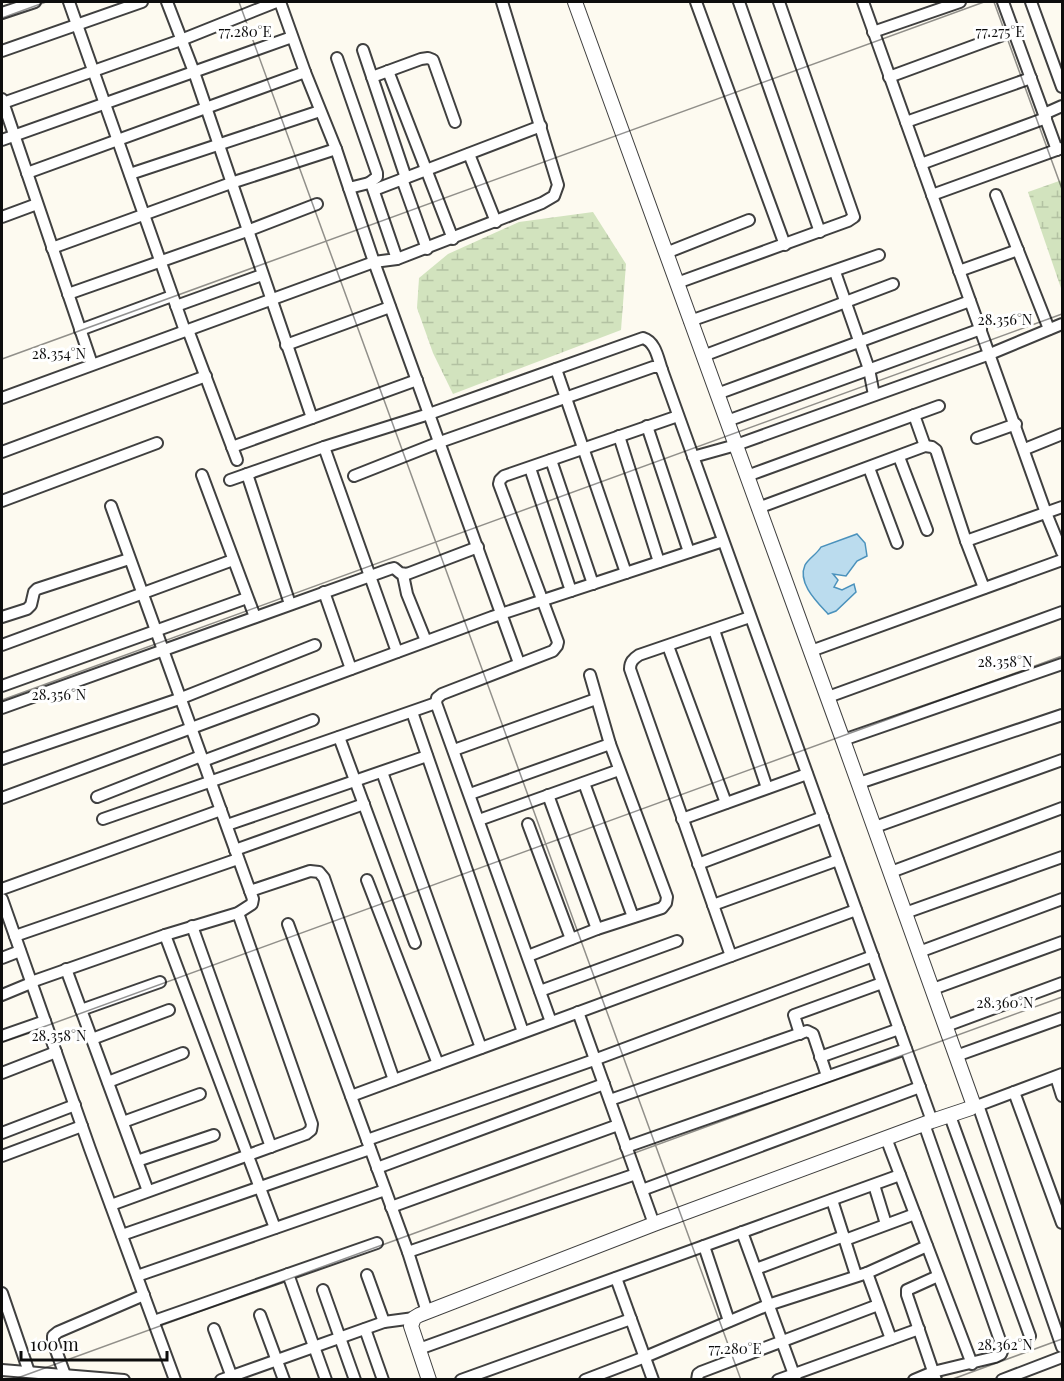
<svg xmlns="http://www.w3.org/2000/svg" width="1064" height="1381" font-family="'Playfair Display',serif">
	<style>
		.wetland { fill: url(#wetland-marsh) }
		.water { fill: #bbdcee; stroke: #4b92bc; stroke-width: 1.5 }
		.lines { fill: none; stroke-linecap: round; stroke-linejoin: round }
		.minor-casing { stroke: #404040; stroke-width: 14 }
		.tertiary-casing { stroke: #404040; stroke-width: 16 }
		.minor { stroke: #fff; stroke-width: 10 }
		.tertiary { stroke: #fff; stroke-width: 14 }
		.ticks { fill: none; stroke: #0d0d0d; stroke-width: 1.5; stroke-opacity: 0.45 }
		.ticks-label { font-size: 15px; text-anchor: middle; fill: #0d0d0d; stroke: #fff; stroke-width: 6; stroke-linejoin: round; paint-order: stroke }
	</style>
	<defs>
		<pattern id="wetland-marsh" width="20" height="14" patternUnits="userSpaceOnUse" patternTransform="scale(1.5)"><rect width="20" height="14" fill="#d2e3be"/><path d="M1 5h8M5 5V1M11 12h8M15 12V8" fill="none" stroke="#b3c2a2"/></pattern>
	</defs>
	<rect width="100%" height="100%" fill="#fdfaf0"/>
	<!-- wetland -->
	<g class="wetland">
		<polygon points="1062,180 1062,291 1028,192"/>
		<polygon points="593,212 626,264 621,330 453,394 433,353 417,308 419,278 448,254 519,222"/>
	</g>
	<!-- water -->
	<path class="water" d="M857,534l8,9 2,13 -10,5 -11,15 -13,-2 5,6 -4,7 8,3 12,-6 2,8 -20,19 -8,3c-11,-12 -31,-31 -23,-49 4,-7 12,-11 16,-18z"/>
	<g class="lines">
		<defs>
			<g id="minor">
				<polyline points="69,2 185,331"/>
				<polyline points="167,2 194,72 312,418"/>
				<polyline points="696,2 785,245"/>
				<polyline points="739,2 820,232"/>
				<polyline points="863,2 1046,513 1062,552"/>
				<polyline points="1003,2 1057,150"/>
				<polyline points="1031,2 1062,87"/>
				<polyline points="2,13 35,2"/>
				<polyline points="873,32 960,2"/>
				<polyline points="363,50 406,178"/>
				<polyline points="2,51 142,2"/>
				<polyline points="337,58 377,173 377,177 369,183"/>
				<polyline points="388,71 453,239"/>
				<polyline points="372,77 421,59 428,58 433,60 455,122"/>
				<polyline points="889,77 1014,31"/>
				<polyline points="2,99 92,364"/>
				<polyline points="3,103 181,40 276,2"/>
				<polyline points="1044,114 1062,106"/>
				<polyline points="906,122 1031,78"/>
				<polyline points="2,140 292,37"/>
				<polyline points="469,154 496,222"/>
				<polyline points="921,164 1046,118"/>
				<polyline points="27,173 305,72"/>
				<polyline points="130,174 320,111"/>
				<polyline points="402,179 427,249"/>
				<polyline points="349,188 374,262 519,663"/>
				<polyline points="374,190 541,126"/>
				<polyline points="932,195 1062,148"/>
				<polyline points="996,195 1049,329"/>
				<polyline points="2,217 37,204"/>
				<polyline points="52,248 231,183 336,149"/>
				<polyline points="666,253 749,220"/>
				<polyline points="397,259 542,203 554,196 558,185 502,2"/>
				<polyline points="959,271 1018,250"/>
				<polyline points="835,272 869,369 874,395"/>
				<polyline points="677,283 848,221 854,217 779,2"/>
				<polyline points="68,294 247,231 317,204"/>
				<polyline points="176,306 262,275"/>
				<polyline points="690,321 879,255"/>
				<polyline points="80,330 172,296"/>
				<polyline points="188,330 237,460"/>
				<polyline points="286,345 390,307"/>
				<polyline points="703,356 893,284"/>
				<polyline points="556,369 626,573"/>
				<polyline points="717,394 970,301"/>
				<polyline points="2,398 374,262 397,259 372,186 369,183 349,188 336,149 305,72 280,2"/>
				<polyline points="914,415 925,446"/>
				<polyline points="727,421 981,329"/>
				<polyline points="647,426 689,552"/>
				<polyline points="619,436 659,562"/>
				<polyline points="977,438 1016,424"/>
				<polyline points="232,447 417,380"/>
				<polyline points="324,447 397,652"/>
				<polyline points="1025,449 1062,434"/>
				<polyline points="2,452 206,376"/>
				<polyline points="693,457 736,445 990,354 1062,324"/>
				<polyline points="899,457 927,530"/>
				<polyline points="551,460 593,584"/>
				<polyline points="530,468 571,591"/>
				<polyline points="869,468 897,543"/>
				<polyline points="247,474 290,604"/>
				<polyline points="202,475 255,617"/>
				<polyline points="354,476 440,442 653,367 659,367 662,370 932,1121"/>
				<polyline points="747,476 939,406"/>
				<path d="M230,480l94,-33 105,-33 214,-76c13,4 15,21 19,32"/>
				<polyline points="2,501 157,443"/>
				<polyline points="758,508 925,446 932,447 936,450 966,541 984,588"/>
				<polyline points="966,541 1062,507"/>
				<polyline points="403,575 407,594 426,641"/>
				<polyline points="324,592 351,669"/>
				<polyline points="2,617 27,609 31,605 34,592 37,589 129,559"/>
				<polyline points="714,630 767,788"/>
				<polyline points="2,645 233,560"/>
				<polyline points="668,646 726,803"/>
				<polyline points="811,651 1062,560"/>
				<polyline points="2,686 247,598"/>
				<polyline points="828,697 1062,612"/>
				<polyline points="2,708 390,569 394,568 400,573 407,574 478,547"/>
				<polyline points="412,712 523,1032"/>
				<polyline points="339,737 415,943"/>
				<polyline points="843,740 1062,664"/>
				<polyline points="454,750 596,699"/>
				<polyline points="2,759 179,699 315,645"/>
				<polyline points="203,761 313,720"/>
				<polyline points="382,772 481,1048"/>
				<polyline points="584,783 633,917"/>
				<polyline points="859,783 1062,715"/>
				<polyline points="470,794 610,744"/>
				<polyline points="548,795 597,929"/>
				<polyline points="97,797 201,756"/>
				<polyline points="2,798 492,617 723,541"/>
				<polyline points="103,819 436,703"/>
				<polyline points="682,819 807,774"/>
				<polyline points="479,820 619,770"/>
				<polyline points="528,824 571,939"/>
				<polyline points="227,825 427,756"/>
				<polyline points="875,827 1062,760"/>
				<polyline points="235,850 364,804"/>
				<polyline points="698,864 823,817"/>
				<polyline points="891,872 1062,808"/>
				<polyline points="367,880 438,1064"/>
				<polyline points="2,889 221,810"/>
				<polyline points="250,891 310,871 319,872 324,878 394,1080"/>
				<polyline points="2,899 90,1149 175,1380"/>
				<polyline points="713,905 838,860"/>
				<polyline points="905,913 1062,857"/>
				<polyline points="288,924 408,1252 427,1312"/>
				<polyline points="192,926 271,1147"/>
				<polyline points="165,935 275,1228"/>
				<polyline points="15,936 238,859"/>
				<polyline points="919,952 1062,899"/>
				<polyline points="528,956 597,929 662,908 666,903 667,897 610,744 590,675"/>
				<path d="M731,956l-101,-287c0,-7 3,-10 9,-14l111,-38"/>
				<polyline points="2,958 20,951"/>
				<polyline points="66,969 148,1191"/>
				<polyline points="31,982 165,935 238,913 252,904 253,899 111,506"/>
				<polyline points="933,989 1062,942"/>
				<polyline points="540,991 677,941"/>
				<polyline points="2,995 31,983"/>
				<polyline points="81,1010 160,982"/>
				<polyline points="578,1012 654,1224"/>
				<polyline points="551,1022 436,703 437,698 442,694 553,651 557,646 558,642 499,484 500,480 504,476 678,416"/>
				<polyline points="946,1026 1062,983"/>
				<polyline points="800,1034 794,1015 882,983"/>
				<polyline points="2,1036 45,1021"/>
				<polyline points="92,1039 169,1010"/>
				<polyline points="956,1056 1062,1018"/>
				<polyline points="820,1057 899,1029"/>
				<polyline points="2,1073 56,1052"/>
				<polyline points="1056,1077 1062,1096"/>
				<polyline points="108,1082 183,1053"/>
				<polyline points="1014,1092 1062,1223"/>
				<polyline points="351,1096 856,910"/>
				<polyline points="610,1100 807,1031 813,1034 827,1076"/>
				<polyline points="978,1105 1062,1347"/>
				<polyline points="974,1107 1062,1074"/>
				<polyline points="950,1116 1030,1336"/>
				<polyline points="123,1122 200,1094"/>
				<polyline points="2,1133 75,1105"/>
				<polyline points="886,1138 972,1364"/>
				<polyline points="367,1140 594,1060 873,956"/>
				<polyline points="626,1147 906,1049"/>
				<polyline points="2,1156 82,1126"/>
				<polyline points="137,1161 214,1135"/>
				<polyline points="377,1168 604,1084"/>
				<polyline points="874,1185 886,1224"/>
				<polyline points="642,1190 920,1087"/>
				<polyline points="832,1200 856,1275"/>
				<polyline points="111,1205 306,1134 311,1130 312,1124 238,913"/>
				<polyline points="391,1207 618,1125"/>
				<polyline points="742,1232 796,1380"/>
				<polyline points="122,1235 370,1149"/>
				<polyline points="845,1240 915,1214"/>
				<polyline points="704,1246 729,1321"/>
				<polyline points="408,1252 636,1174"/>
				<polyline points="756,1269 844,1236"/>
				<polyline points="867,1273 891,1339"/>
				<polyline points="288,1274 326,1380"/>
				<polyline points="367,1275 384,1322"/>
				<polyline points="137,1276 385,1190"/>
				<polyline points="616,1278 653,1380"/>
				<polyline points="323,1290 355,1380"/>
				<polyline points="2,1293 29,1372"/>
				<polyline points="260,1315 284,1380"/>
				<polyline points="154,1321 377,1243"/>
				<polyline points="214,1329 233,1380"/>
				<polyline points="365,1329 383,1380"/>
				<polyline points="419,1349 900,1175"/>
				<polyline points="2,1370 124,1380"/>
				<polyline points="65,1375 53,1342 53,1336 58,1332 144,1295"/>
				<polyline points="221,1380 384,1322 414,1318"/>
				<polyline points="461,1380 631,1319"/>
				<polyline points="585,1380 645,1357 768,1305 867,1273 927,1246"/>
				<polyline points="697,1380 698,1374 701,1372 878,1305"/>
				<polyline points="778,1380 919,1329"/>
				<polyline points="914,1380 933,1372 995,1357 1001,1354 1003,1349 924,1124"/>
				<polyline points="936,1380 907,1295 907,1290 938,1276"/>
				<polyline points="1002,1380 1062,1357"/>
			</g>
			<polyline id="tertiary" points="429,1380 411,1326 414,1318 419,1315 654,1224 932,1121 971,1108 973,1103 843,740 575,2"/>
		</defs>
		<!-- minor casing -->
		<use href="#minor" class="minor-casing"/>
		<!-- tertiary casing -->
		<use href="#tertiary" class="tertiary-casing"/>
		<!-- minor -->
		<use href="#minor" class="minor"/>
		<!-- tertiary -->
		<use href="#tertiary" class="tertiary"/>
	</g>
	<!-- ticks -->
	<path class="ticks" d="M239,2l502,1378M994,2l68,187M2,18l44,-16M2,359l982,-357M2,700l1060,-386M2,1042l1060,-386M12,1380l1050,-383M950,1380l112,-41"/>
	<g class="ticks-label">
		<text x="245" y="37">77.280°E</text>
		<text x="1000" y="37">77.275°E</text>
		<text x="1005" y="325">28.356°N</text>
		<text x="59" y="359">28.354°N</text>
		<text x="1005" y="667">28.358°N</text>
		<text x="59" y="700">28.356°N</text>
		<text x="1005" y="1008">28.360°N</text>
		<text x="59" y="1041">28.358°N</text>
		<text x="1005" y="1350">28.362°N</text>
		<text x="735" y="1354">77.280°E</text>
	</g>
	<!-- border -->
	<rect width="1064" height="1381" fill="none" stroke="#0d0d0d" stroke-width="6"/>
	<!-- scale -->
	<path d="M21 1351v9h146v-9" fill="none" stroke="#0d0d0d" stroke-width="3"/>
	<text x="30" y="1351" font-size="18" fill="#0d0d0d" stroke="#ffffff" stroke-width="4.5" paint-order="stroke">100 m</text>
</svg>
